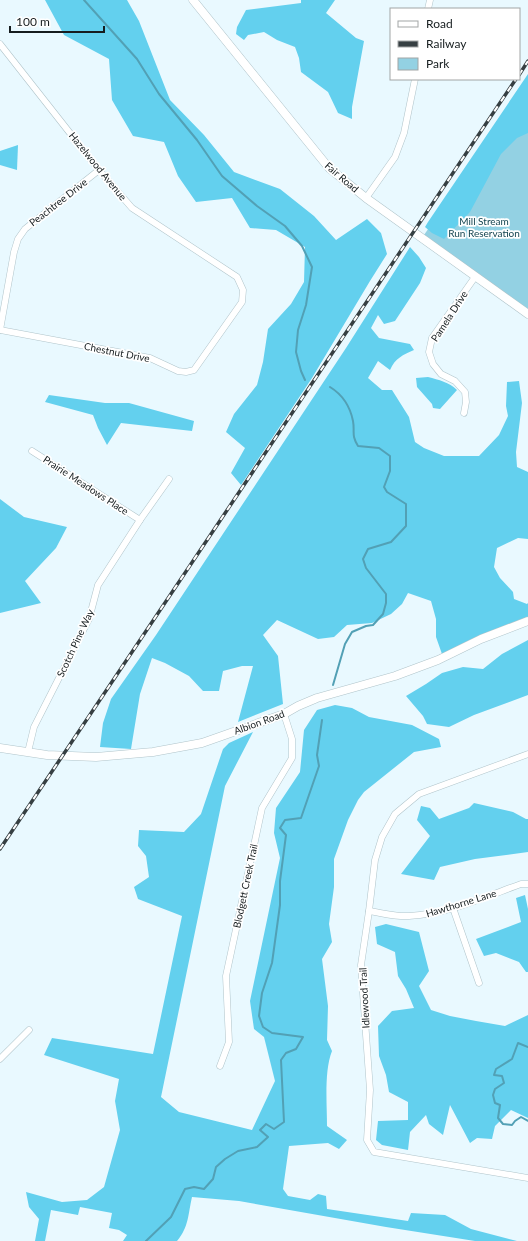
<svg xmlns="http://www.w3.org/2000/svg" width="528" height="1241" font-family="Lato,sans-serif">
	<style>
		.green { fill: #93d1e3 }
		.forest { fill: #63d0ee }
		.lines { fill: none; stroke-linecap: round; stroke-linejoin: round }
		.stream { stroke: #52a0b5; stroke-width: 2 }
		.street-casing { stroke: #b0c4ca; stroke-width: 7 }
		.secondary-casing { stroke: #b0c4ca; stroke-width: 9 }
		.street { stroke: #fff; stroke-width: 6 }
		.secondary { stroke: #fff; stroke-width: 8 }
		.rail-casing { stroke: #363f42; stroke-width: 3.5 }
		.rail { stroke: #fff; stroke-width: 2; stroke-dasharray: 6; stroke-linecap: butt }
		.labels { text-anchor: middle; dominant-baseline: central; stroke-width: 3.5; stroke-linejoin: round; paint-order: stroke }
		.street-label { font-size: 10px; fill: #161d1f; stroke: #fff }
		.park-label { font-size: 10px; fill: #144551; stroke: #fff }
	</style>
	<rect width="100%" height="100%" fill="#e9f9ff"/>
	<!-- green -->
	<polygon class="green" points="528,81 528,316 422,238"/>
	<!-- forest -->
	<g class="forest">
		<polygon points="45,0 127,0 139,21 170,100 204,135 234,172 280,189 314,216 336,240 367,219 381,233 387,254 370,281 312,378 241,485 231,473 245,448 226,432 234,414 257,385 263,362 268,329 291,304 304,282 305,247 276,230 250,228 232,198 196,202 178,176 164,142 133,136 112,100 109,59 64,35"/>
		<polygon points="301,0 335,0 326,13 356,38 364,41 352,107 352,119 338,113 328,92 301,72 299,58 295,47 277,40 264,32 248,35 244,40 236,34 237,27 246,10 301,3"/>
		<polygon points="528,74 528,133 517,138 501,154 470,212 444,239 432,233 425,227 428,222"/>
		<polygon points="18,145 17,170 0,165 0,151"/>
		<path d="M410,247l9,10 7,11 -6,15 -25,38 -11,3 -6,-9 -7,13 8,10 31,6 4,6c-11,5 -19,8 -24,20l-12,-9 -10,17 14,12h10l17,27 6,25 9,6 20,8h35l20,-21 9,-19 -2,-10 1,-24 12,-1 3,22 -6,49 1,15 11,5v67l-10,-1 -21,10 -3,19 6,11 13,14 1,7 13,5 1,-1v14l-86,37 -6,-17v-18l-5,-18 -23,-8 -6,11 -11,10 -19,9 -25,2 -13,12 -16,2 -41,-19 -14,15 15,21 5,48 -45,18 15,-56h-11l-19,5 -4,20h-16l-14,-15 -24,-13 -13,-5 -12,36 -9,55 -31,-2 3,-24 8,-24 45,-64 190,-287z"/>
		<path d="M428,377c11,3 21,5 29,13l-17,19 -7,-1 -1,-4 -15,-17 -1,-9z"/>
		<polygon points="49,395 105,403 129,403 194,421 192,431 121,423 107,445 98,428 93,415 45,402"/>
		<polygon points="0,499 24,517 67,527 56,548 25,581 41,603 0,613"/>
		<polygon points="528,640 528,695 474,715 449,727 427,724 423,716 406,696 426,684 442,673 463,667 483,669 502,654"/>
		<path d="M335,705l17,3 17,9 43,8 27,14 2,8 -27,5 -50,40 -6,8 -10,20 -14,39v28l-5,37 3,18 -10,17 6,47 -1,34 5,11c-8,20 -5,53 -5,75l20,14 -8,9 -11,-6 -39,3 -6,43 5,7 22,4 8,-6 8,2 1,13 81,12 3,-8 34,2 26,14 46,12h-42l-89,-14 -147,-26 -47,-4c-4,17 -3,30 -15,44h-54l4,-6 -8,-5 -10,-2 3,-15 -32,-6 -2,8 -27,-5 -6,31h-10l4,-22 -10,-12 -3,-15 36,10 25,-2 17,-13 16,-57 -5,-29 4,-22 -75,-24 8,-17 101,16 29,-138 -44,-17 -4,-12 15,-10 -3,-21 -8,-10 1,-16 45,2 17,-18 22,-65 6,-6 24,-11 -28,54 -64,311 18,15 73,18 23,-49 -11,-44 -10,-8 -4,-28 30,-143 -6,-25 2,-25 24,-36 4,-42 13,-20z"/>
		<polygon points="474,803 513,812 526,819 528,819 528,852 475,859 440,867 434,880 401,874 430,836 417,820 421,806 430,808 439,819 469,808"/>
		<polygon points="525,895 528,909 528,972 526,972 519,962 496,953 484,956 476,939 521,922 516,898"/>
		<polygon points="386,924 419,932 429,971 419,986 431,1010 450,1016 476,1021 505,1026 528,1015 528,1118 511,1110 495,1126 492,1139 477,1138 470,1143 450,1105 443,1135 429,1124 426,1115 410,1132 408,1150 382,1145 376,1140 378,1121 408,1120 408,1102 389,1092 386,1075 379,1056 378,1026 392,1011 414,1008 406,989 398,976 395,952 377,944 375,927"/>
	</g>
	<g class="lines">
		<!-- stream -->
		<g class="stream">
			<polyline points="84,0 137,59 159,94 197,140 222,176 257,206 285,226 302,246 312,267 306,305 298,330 296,352 301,371 305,380"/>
			<path d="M330,387c13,8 20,19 23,34 2,11 -2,14 5,25l21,2 11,8v15l-6,16 3,5 19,12v22l-15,16 -23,7 -5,10 3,9 20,26v9l-3,11 -10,11 -7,1 -14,6 -7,12 -12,41"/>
			<polyline points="528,1047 518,1043 512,1059 496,1069 494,1075 502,1076 504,1083 495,1089 493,1095 495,1103 500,1105 498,1118 503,1124 512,1125 515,1121 521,1117 528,1121"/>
			<polyline points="146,1241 171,1217 185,1189 194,1187 204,1189 213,1179 216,1167 225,1159 238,1151 257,1147 268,1137 260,1130 266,1124 274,1129 284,1122 281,1060 286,1053 296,1049 303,1037 272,1033 263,1027 259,1016 262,993 272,963 280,905 280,881 286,835 280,828 285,820 301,818 319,766 317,755 322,720"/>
		</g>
		<defs>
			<g id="street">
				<polyline points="428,9 430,0"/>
				<polyline points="0,44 99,170 132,208 237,277 243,290 242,302 194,370 186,372 178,371 150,358 0,330"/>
				<polyline points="366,198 395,157 404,133 415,79"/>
				<polyline points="0,330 14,252 18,239 25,229 99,170"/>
				<polyline points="464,413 466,402 465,392 455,381 441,374 433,364 429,352 432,338 475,277"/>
				<polyline points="32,451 140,520"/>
				<polyline points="28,752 34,727 89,619 98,585 140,520 169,479"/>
				<polyline points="528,754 419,794 395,814 382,837 375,860 369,911 361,965 370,1090 367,1140 374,1152 528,1178"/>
				<polyline points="453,908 479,983"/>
				<path d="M369,911c13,2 27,6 40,5 39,-2 76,-19 112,-32h7"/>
				<polyline points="0,1059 29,1030"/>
				<polyline points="220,1066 229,1042 226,976 262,808 292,758 292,739 284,714"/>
			</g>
			<g id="secondary">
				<polyline points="193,0 329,168 366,198 528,314"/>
				<polyline points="0,748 47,755 96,757 153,752 202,743 284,714 298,706 317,698 395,676 438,660 481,639 528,621"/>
			</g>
		</defs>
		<!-- street casing -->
		<use href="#street" class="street-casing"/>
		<!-- secondary casing -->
		<use href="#secondary" class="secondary-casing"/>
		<!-- street -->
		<use href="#street" class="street"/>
		<!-- secondary -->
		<use href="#secondary" class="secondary"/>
		<defs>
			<g id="rail">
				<polyline points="519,75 528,61"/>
				<polyline points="0,849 516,79"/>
			</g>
		</defs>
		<!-- rail casing -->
		<use href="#rail" class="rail-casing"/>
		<!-- rail -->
		<use href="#rail" class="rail"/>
	</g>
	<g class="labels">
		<!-- street labels -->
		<g class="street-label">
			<text transform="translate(98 166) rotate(51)">Hazelwood Avenue</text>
			<text transform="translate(342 177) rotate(41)">Fair Road</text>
			<text transform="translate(58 202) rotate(-38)">Peachtree Drive</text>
			<text transform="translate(449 316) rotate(-57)">Pamela Drive</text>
			<text transform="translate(117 352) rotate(11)">Chestnut Drive</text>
			<text transform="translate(86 485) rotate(33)">Prairie Meadows Place</text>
			<text transform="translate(75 643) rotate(-65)">Scotch Pine Way</text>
			<text transform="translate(259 722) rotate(-20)">Albion Road</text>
			<text transform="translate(245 886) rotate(-78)">Blodgett Creek Trail</text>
			<text transform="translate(461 903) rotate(-17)">Hawthorne Lane</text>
			<text transform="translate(364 998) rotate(-93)">Idlewood Trail</text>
		</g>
		<!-- park labels -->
		<g class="park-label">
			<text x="484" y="221">Mill Stream<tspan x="484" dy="12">Run Reservation</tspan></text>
		</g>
	</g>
	<!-- legend -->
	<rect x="390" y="8" width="130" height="72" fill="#ffffff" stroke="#a2a5a5"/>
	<rect x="398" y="21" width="20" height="6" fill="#ffffff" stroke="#a2a5a5"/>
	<text x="426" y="28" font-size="12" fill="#161d1f">Road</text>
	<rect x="398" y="41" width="20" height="6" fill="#363f42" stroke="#a2a5a5"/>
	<text x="426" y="48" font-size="12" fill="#161d1f">Railway</text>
	<rect x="398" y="58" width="20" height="12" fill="#93d1e3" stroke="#a2a5a5"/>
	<text x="426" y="68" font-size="12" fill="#161d1f">Park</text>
	<!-- scale -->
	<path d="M10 26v6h94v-6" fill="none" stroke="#161d1f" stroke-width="2"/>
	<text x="16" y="26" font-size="12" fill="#161d1f" stroke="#ffffff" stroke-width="3" paint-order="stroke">100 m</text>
</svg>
